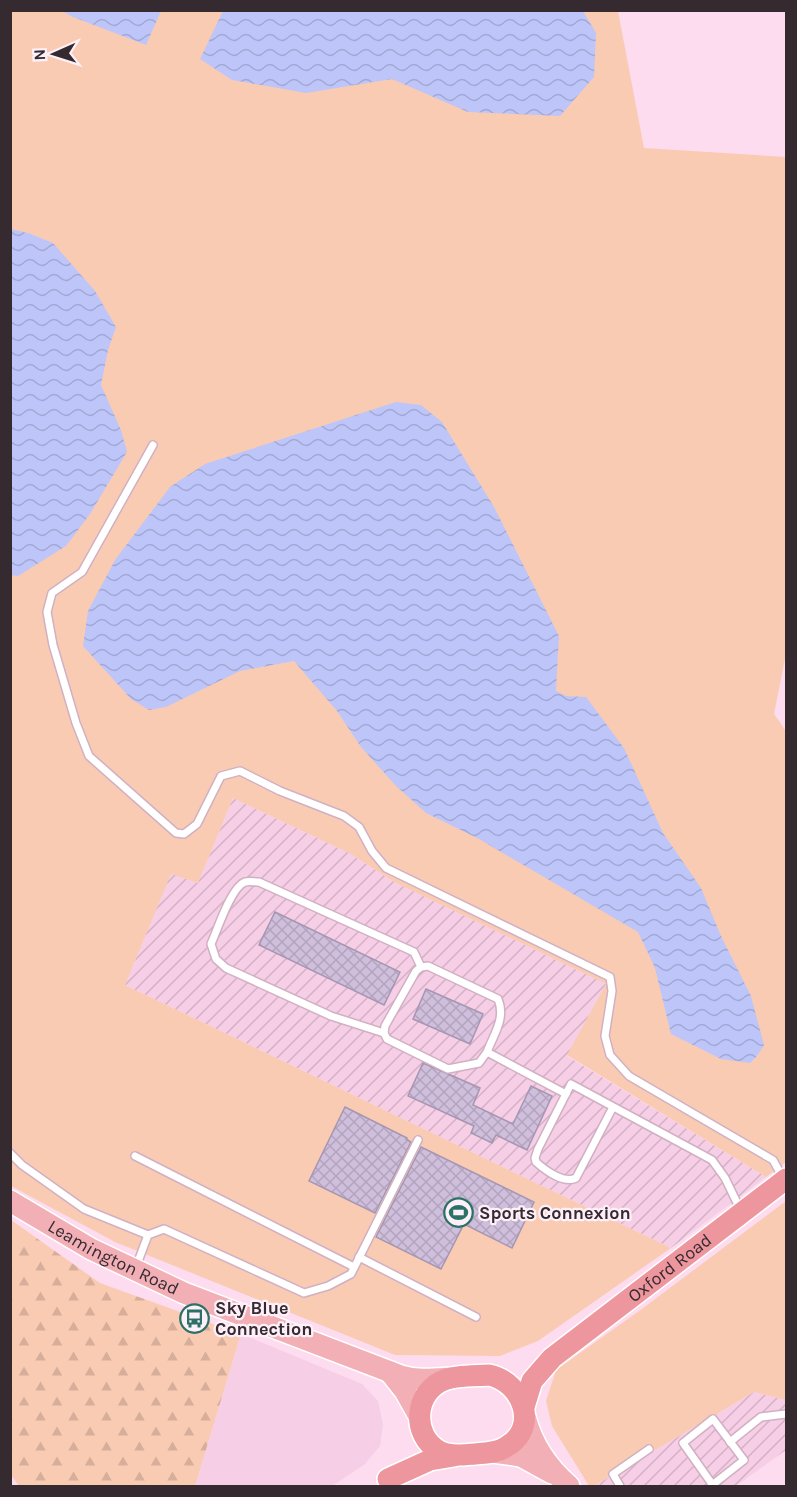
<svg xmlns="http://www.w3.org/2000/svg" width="797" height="1497" font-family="Karla,sans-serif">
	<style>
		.built { fill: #f6cee5 }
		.industrial { fill: url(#industrial-furrows) }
		.grass { fill: #facbb3 }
		.forest { fill: url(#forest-firs) }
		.water { fill: url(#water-waves) }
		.building { fill: url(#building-cross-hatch); stroke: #a696b2; stroke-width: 1.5 }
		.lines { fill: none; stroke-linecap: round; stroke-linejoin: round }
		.service-casing { stroke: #d1b0c3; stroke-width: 10 }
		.primary-casing { stroke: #fff; stroke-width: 24 }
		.trunk-casing { stroke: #fff; stroke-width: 24 }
		.service { stroke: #fff; stroke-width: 7 }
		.primary { stroke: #f2b0b6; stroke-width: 21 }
		.trunk { stroke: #ee969e; stroke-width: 21 }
		.labels { text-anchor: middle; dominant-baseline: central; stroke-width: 4.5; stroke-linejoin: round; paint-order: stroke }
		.poi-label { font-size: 18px; font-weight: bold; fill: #362a31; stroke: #fef0f8; text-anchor: start }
		.street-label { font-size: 18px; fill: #362a31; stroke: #fef0f8 }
	</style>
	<defs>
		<pattern id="industrial-furrows" width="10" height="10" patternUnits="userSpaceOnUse" patternTransform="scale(1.5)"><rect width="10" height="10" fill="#f6cee5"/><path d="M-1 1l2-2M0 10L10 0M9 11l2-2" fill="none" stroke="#d4b1c5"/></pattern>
		<pattern id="forest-firs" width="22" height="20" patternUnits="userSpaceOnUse" patternTransform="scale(1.5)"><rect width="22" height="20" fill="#facbb3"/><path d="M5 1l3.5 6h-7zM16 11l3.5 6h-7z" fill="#d7ae9a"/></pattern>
		<pattern id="water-waves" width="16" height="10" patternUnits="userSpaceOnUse" patternTransform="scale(1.5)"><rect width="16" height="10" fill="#bdc5f9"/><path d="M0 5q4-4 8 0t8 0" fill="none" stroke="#a3a9d6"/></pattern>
		<pattern id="building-cross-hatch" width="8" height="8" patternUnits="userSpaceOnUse" patternTransform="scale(1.5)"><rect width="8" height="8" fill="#cfbfdc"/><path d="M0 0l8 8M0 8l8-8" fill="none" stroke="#b2a4bd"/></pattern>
	</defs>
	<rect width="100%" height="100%" fill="#fedcef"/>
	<!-- built -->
	<polygon class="built" points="241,1334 362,1384 378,1401 383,1424 380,1446 364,1465 332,1486 195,1486"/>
	<!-- industrial -->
	<g class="industrial">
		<polygon points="233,798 349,853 396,883 606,984 567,1056 766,1177 671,1248 125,985 171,873 198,883"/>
		<polygon points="754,1392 786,1400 786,1450 736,1486 594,1486"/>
	</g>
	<!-- grass -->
	<g class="grass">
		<polygon points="10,11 618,11 644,148 786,157 786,654 774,714 786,731 786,1162 766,1177 567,1055 606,984 396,883 349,853 233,798 198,883 171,874 125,985 671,1248 538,1341 500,1356 395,1355 115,1242 11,1186"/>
		<polygon points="786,1201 786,1400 754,1392 594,1486 589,1486 552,1426 546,1401 556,1370 639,1311"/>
	</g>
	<!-- forest -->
	<polygon class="forest" points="11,1220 100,1283 241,1334 195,1486 19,1486 11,1475"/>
	<!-- water -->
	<g class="water">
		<polygon points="62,11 161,11 146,45 73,17"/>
		<polygon points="223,11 583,11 596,33 594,77 560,116 468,112 392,79 306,93 232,80 200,59"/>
		<polygon points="11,229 28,233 53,243 95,291 116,327 108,350 101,385 121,430 127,452 90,514 66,546 18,576 10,575"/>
		<polygon points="396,402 421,405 442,422 494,507 559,636 556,691 566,696 586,697 624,748 663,833 701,888 721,936 751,996 764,1045 757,1056 750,1063 721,1059 671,1034 655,968 638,932 479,839 426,813 396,786 361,747 337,711 294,661 240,671 166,707 149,710 131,699 83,646 88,611 115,560 170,487 205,464"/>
	</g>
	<!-- building -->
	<g class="building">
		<polygon points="275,912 400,972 384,1005 259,945"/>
		<polygon points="426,989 483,1014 470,1044 413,1019"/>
		<polygon points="423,1063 480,1088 473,1105 513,1124 531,1086 552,1096 527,1150 496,1135 492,1143 471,1133 474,1126 408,1096"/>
		<polygon points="345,1107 407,1138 406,1139 411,1142 375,1213 309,1181"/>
		<polygon points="421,1147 534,1202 512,1248 464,1224 441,1269 376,1237"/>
	</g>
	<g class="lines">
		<defs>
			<g id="service">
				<polyline points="153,445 82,572 52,593 47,612 53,645 76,723 89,756 176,833 184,834 197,824 221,776 240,771 280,791 344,816 359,827 372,851 386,868 610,977 612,991 605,1036 610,1055 629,1076 773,1160 783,1178"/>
				<path d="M384,1033l-53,-17 -105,-48 -10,-9 -5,-15c6,-13 20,-57 34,-62 4,-1 10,0 14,0l155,70 7,15"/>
				<path d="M487,1052l-8,11 -31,6 -61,-30 -3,-6 1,-7 31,-55 5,-4 7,-1 70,33c8,19 -4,35 -11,53l79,42"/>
				<path d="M613,1107l-37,71c-12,6 -30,-7 -40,-16l-1,-4 3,-9 33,-65 141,76 13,18 16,33"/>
				<polyline points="10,1153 22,1165 84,1209 148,1235"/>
				<polyline points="135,1156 354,1267"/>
				<polyline points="359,1257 476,1317"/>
				<polyline points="136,1267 148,1235 164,1229 304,1293 328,1286 351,1274 418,1140"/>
				<polyline points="730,1442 761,1417 786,1414"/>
				<polyline points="620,1486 613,1474 649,1449"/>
				<polyline points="711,1486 744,1460 713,1419 683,1443 712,1484"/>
			</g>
			<g id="primary">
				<path id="s1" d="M10,1201l81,48 93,44 217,83c17,5 32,3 50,2"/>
				<polyline points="390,1372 405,1391 419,1416"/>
				<path d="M525,1417c7,27 23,51 44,69"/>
				<polyline points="493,1452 521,1456 552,1473"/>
			</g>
			<g id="trunk">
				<path d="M489,1375c34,7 51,53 17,72 -9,6 -21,6 -31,7 -12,1 -26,3 -36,-3 -28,-16 -25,-59 5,-71 13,-5 31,-4 45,-5z"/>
				<path id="s2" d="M524,1407l8,-26 20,-23 234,-179"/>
				<polyline points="388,1479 430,1460 454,1456"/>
			</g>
		</defs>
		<!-- service casing -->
		<use href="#service" class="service-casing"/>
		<!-- primary casing -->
		<use href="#primary" class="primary-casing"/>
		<!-- trunk casing -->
		<use href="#trunk" class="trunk-casing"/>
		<!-- service -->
		<use href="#service" class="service"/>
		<!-- primary -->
		<use href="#primary" class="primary"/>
		<!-- trunk -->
		<use href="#trunk" class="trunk"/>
	</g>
	<!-- icons -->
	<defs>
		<symbol id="stadium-ring" viewBox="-11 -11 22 22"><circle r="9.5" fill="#fef0f8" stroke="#2c7165" stroke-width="1.5"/><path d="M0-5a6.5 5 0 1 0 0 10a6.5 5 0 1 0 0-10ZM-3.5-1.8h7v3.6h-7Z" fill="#2c7165"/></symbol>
		<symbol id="bus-ring" viewBox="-11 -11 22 22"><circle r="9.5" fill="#fef0f8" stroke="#2c7165" stroke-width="1.5"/><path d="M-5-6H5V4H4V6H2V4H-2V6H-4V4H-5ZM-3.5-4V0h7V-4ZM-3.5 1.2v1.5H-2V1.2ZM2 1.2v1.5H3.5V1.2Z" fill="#2c7165"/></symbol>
	</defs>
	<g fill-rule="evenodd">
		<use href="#stadium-ring" x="442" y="1196" width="33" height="33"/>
		<use href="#bus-ring" x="178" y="1302" width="33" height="33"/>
	</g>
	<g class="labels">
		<!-- poi labels -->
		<g class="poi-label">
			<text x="479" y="1213">Sports Connexion</text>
			<text x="215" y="1308">Sky Blue<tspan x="215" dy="21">Connection</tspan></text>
		</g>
		<!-- street labels -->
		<g class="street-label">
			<text stroke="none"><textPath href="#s1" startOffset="118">Leamington Road</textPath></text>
			<text stroke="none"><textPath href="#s2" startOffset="206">Oxford Road</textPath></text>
		</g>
	</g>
	<!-- border -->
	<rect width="797" height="1497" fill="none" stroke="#362a31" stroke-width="24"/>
	<!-- north arrow -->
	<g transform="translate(54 54) rotate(267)" stroke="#fef0f8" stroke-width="4.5" paint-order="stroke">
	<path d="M0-4.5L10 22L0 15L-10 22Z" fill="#362a31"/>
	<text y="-9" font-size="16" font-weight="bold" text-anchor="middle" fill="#362a31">N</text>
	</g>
</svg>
